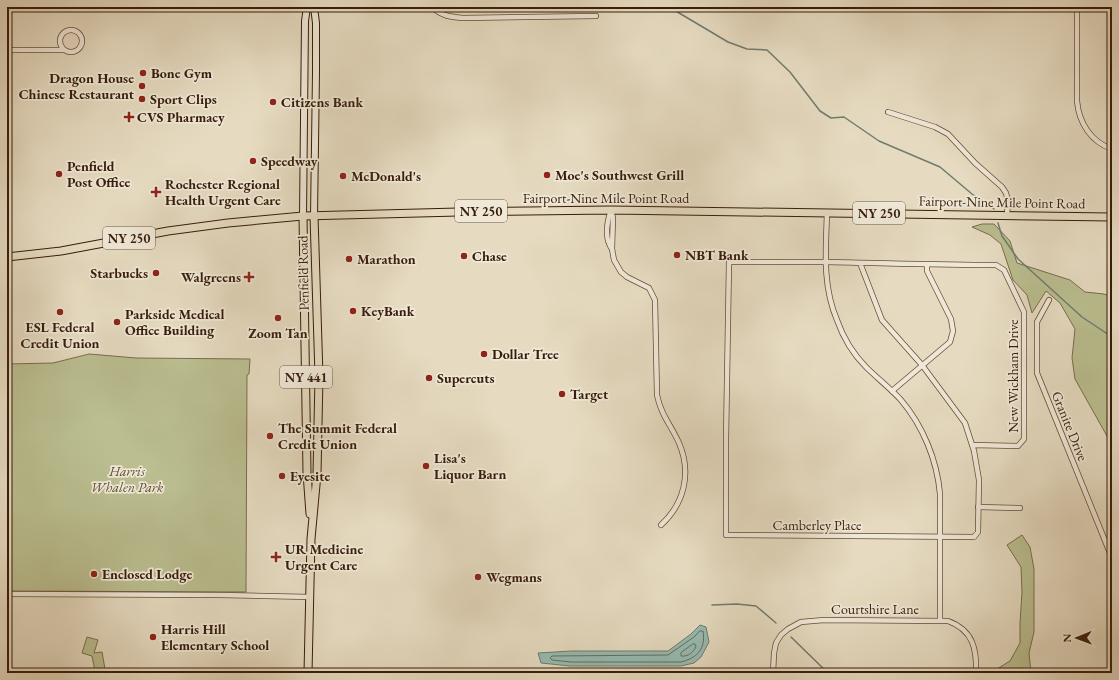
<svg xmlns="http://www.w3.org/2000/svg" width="1119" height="680" font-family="'EB Garamond',serif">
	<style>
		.green { fill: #babe90; stroke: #796d4d }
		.water { fill: #96bbb2; stroke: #707b6f }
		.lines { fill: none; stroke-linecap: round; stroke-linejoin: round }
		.shore { stroke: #676c5e; stroke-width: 1 }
		.stream { stroke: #707b6f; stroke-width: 1.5 }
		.minor-casing { stroke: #644c38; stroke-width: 6 }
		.secondary-casing { stroke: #381c0a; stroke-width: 8 }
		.primary-casing { stroke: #381c0a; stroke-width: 9 }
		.minor { stroke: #efe8d7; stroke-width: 4.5 }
		.secondary { stroke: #efe8d7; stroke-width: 6 }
		.primary { stroke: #e6dbc1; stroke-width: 7 }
		.poi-dot { fill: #8f2418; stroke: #efe8d7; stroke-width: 1.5 }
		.labels { text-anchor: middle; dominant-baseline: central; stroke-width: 3.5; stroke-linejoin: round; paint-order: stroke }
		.shield { fill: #efe8d7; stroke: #6f5948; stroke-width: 1 }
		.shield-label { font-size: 13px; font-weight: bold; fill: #381c0a }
		.poi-label { font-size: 14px; font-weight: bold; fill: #381c0a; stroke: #efe8d7; text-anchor: start }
		.street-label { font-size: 14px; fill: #381c0a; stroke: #efe8d7 }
		.park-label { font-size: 14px; font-style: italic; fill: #5f4d32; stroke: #efe8d7 }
	</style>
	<rect width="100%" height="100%" fill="#e6dbc1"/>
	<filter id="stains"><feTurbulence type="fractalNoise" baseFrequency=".005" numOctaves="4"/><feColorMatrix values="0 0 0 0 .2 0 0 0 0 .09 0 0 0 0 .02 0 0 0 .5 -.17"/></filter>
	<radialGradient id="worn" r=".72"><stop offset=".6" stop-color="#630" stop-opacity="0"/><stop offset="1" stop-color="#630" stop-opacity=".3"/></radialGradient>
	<!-- green -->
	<g class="green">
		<polygon points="982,224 994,224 1010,241 1017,263 1070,280 1085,292 1104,294 1112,297 1112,445 1075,379 1072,358 1075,329 1060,303 1046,291 1032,313 1027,295 1013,280 1001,244 990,235 972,227"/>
		<polygon points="89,354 136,358 250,359 249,374 247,375 246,592 7,591 7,364 53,363"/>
		<polygon points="1022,535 1030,547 1034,569 1034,632 1029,653 1031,673 998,673 997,669 1010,661 1020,643 1020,623 1022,592 1021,567 1007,545"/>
		<polygon points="87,637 98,640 94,653 102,652 105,669 95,671 92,656 82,653"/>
	</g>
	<!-- water -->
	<polygon class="water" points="700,625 706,627 709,642 701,657 694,663 681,666 570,666 541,663 538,653 571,651 668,651 691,634"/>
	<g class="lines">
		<!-- shore -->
		<g class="shore">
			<path d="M700,631h3c3,18 -6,27 -22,31h-110l-19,-2 -2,-2 2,-2 116,-1 26,-18z"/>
			<path d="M693,644h2l1,2c-2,6 -8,11 -15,10v-3z"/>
		</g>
		<!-- stream -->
		<g class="stream">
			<polyline points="669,7 728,42 747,49 767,50 790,72 820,111 831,118 844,117 879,141 940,167 972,194 994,209"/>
			<polyline points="998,223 1002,236 1018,259 1082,317 1112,337"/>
			<polyline points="712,605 737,604 756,606 776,623"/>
			<polyline points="791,637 828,673"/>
		</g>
		<defs>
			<g id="minor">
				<path d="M432,7c9,9 19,10 31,11l133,-2"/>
				<path d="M1077,7v94c2,22 14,41 35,48"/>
				<polyline points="913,8 933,7"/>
				<circle cx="71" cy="41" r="11"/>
				<polyline points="7,50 64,50"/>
				<polyline points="888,112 935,127 948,134 975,163 1002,187 1006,193 1008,201 1007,215"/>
				<path d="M611,210l2,8 -1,31 2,11 7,12 6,5 22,11 6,12 2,95c4,20 14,30 22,48 13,30 5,61 -18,82"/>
				<path d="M611,210c-4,12 -7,28 1,39"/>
				<path d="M827,212c-1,37 -5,73 10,108 6,17 16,34 29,47 11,11 24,21 35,33 22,26 36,60 39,94v126"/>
				<path d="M860,263l22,57 40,45 43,58 9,28 5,29 -1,52 -4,5 -248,-2v-96l3,-177c32,0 65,0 97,0 57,1 113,3 170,3l8,5 20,42v127l-6,7 -46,-1"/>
				<polyline points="1049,300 1037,322 1037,373 1112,558"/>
				<polyline points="892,391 950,342 953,331 951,319 927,271 927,265"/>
				<polyline points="978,507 1020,508"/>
				<polyline points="7,594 220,595 310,597"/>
				<path d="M773,673l1,-20 2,-10 5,-8 7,-6 13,-7 23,-2 124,1c25,9 29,28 28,52"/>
			</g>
			<g id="secondary">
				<polyline points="314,7 316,23 316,73 314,216"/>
				<polyline points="303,216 305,21 307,7"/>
			</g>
			<g id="primary">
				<polyline points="303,216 307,473 310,514"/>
				<polyline points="7,257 61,251 168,231 228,223 303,216 458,212 611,210 1112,217"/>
				<polyline points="308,673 311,539 317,474 319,376 314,216"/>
			</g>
		</defs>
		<!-- minor casing -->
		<use href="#minor" class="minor-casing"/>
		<!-- secondary casing -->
		<use href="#secondary" class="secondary-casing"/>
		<!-- primary casing -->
		<use href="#primary" class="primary-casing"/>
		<!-- minor -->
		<use href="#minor" class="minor"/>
		<!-- secondary -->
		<use href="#secondary" class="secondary"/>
		<!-- primary -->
		<use href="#primary" class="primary"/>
	</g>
	<!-- markers -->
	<g class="poi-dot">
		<circle cx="143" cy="73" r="4"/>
		<circle cx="142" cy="86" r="4"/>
		<circle cx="142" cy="99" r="4"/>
		<circle cx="273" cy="102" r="4"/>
		<path d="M127 111h4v4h4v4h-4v4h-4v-4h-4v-4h4z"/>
		<circle cx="253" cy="161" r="4"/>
		<circle cx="59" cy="174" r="4"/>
		<circle cx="547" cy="175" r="4"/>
		<circle cx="343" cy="176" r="4"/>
		<path d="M154 186h4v4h4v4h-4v4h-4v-4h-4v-4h4z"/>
		<circle cx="677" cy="255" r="4"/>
		<circle cx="464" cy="256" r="4"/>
		<circle cx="349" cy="259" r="4"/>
		<circle cx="156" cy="273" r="4"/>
		<path d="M247 271h4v4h4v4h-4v4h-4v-4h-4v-4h4z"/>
		<circle cx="353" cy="311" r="4"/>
		<circle cx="60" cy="312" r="4"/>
		<circle cx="278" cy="318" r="4"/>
		<circle cx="117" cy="322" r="4"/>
		<circle cx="484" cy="354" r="4"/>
		<circle cx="429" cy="378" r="4"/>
		<circle cx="562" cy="394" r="4"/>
		<circle cx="270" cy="436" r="4"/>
		<circle cx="426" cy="466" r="4"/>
		<circle cx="282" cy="476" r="4"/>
		<path d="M274 551h4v4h4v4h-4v4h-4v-4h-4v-4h4z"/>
		<circle cx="94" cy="574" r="4"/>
		<circle cx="478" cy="577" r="4"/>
		<circle cx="153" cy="637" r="4"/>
	</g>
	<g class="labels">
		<!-- shield labels -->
		<g class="shield">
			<rect x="455" y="200" width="52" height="22" rx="3"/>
			<rect x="853" y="202" width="52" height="22" rx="3"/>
			<rect x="103" y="227" width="52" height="22" rx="3"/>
			<rect x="280" y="366" width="52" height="22" rx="3"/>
		</g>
		<g class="shield-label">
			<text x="481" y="211">NY 250</text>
			<text x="879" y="213">NY 250</text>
			<text x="129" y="238">NY 250</text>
			<text x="306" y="377">NY 441</text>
		</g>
		<!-- poi labels -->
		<g class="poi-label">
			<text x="151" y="73">Bone Gym</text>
			<text x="134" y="78" text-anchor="end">Dragon House<tspan x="134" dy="16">Chinese Restaurant</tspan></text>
			<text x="150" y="99">Sport Clips</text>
			<text x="281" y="102">Citizens Bank</text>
			<text x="137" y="117">CVS Pharmacy</text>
			<text x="261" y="161">Speedway</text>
			<text x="67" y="166">Penfield<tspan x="67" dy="16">Post Office</tspan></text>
			<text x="555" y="175">Moe's Southwest Grill</text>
			<text x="351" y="176">McDonald's</text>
			<text x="165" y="184">Rochester Regional<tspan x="165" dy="16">Health Urgent Care</tspan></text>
			<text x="685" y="255">NBT Bank</text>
			<text x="472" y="256">Chase</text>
			<text x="357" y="259">Marathon</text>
			<text x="148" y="273" text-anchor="end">Starbucks</text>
			<text x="241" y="277" text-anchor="end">Walgreens</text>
			<text x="361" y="311">KeyBank</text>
			<text x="125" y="314">Parkside Medical<tspan x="125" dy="16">Office Building</tspan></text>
			<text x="60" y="327" text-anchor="middle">ESL Federal<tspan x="60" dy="16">Credit Union</tspan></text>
			<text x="278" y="333" text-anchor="middle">Zoom Tan</text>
			<text x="492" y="354">Dollar Tree</text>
			<text x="437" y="378">Supercuts</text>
			<text x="570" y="394">Target</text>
			<text x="278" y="428">The Summit Federal<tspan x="278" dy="16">Credit Union</tspan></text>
			<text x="434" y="458">Lisa's<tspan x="434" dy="16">Liquor Barn</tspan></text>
			<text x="290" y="476">Eyesite</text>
			<text x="285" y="549">UR Medicine<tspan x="285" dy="16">Urgent Care</tspan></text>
			<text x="102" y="574">Enclosed Lodge</text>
			<text x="486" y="577">Wegmans</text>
			<text x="161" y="629">Harris Hill<tspan x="161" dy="16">Elementary School</tspan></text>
		</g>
		<!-- street labels -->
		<g class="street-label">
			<text x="606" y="198">Fairport-Nine Mile Point Road</text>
			<text transform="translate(1002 202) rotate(1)">Fairport-Nine Mile Point Road</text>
			<text transform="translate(303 273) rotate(-91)">Penfield Road</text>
			<text transform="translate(1013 376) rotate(-90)">New Wickham Drive</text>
			<text transform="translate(1070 426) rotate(68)">Granite Drive</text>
			<text x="817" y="525">Camberley Place</text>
			<text x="875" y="609">Courtshire Lane</text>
		</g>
		<!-- park labels -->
		<g class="park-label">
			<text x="127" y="471">Harris<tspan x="127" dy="16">Whalen Park</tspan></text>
		</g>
	</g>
	<!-- margin -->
	<rect width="1119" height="680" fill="none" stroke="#e6dbc1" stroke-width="24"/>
	<rect x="8" y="8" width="1103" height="664" fill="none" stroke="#381c0a" stroke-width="2"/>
	<rect x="12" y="12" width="1095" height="656" fill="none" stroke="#381c0a"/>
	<!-- north arrow -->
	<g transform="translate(1077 638) rotate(269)" stroke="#efe8d7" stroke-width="3" paint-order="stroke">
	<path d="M0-3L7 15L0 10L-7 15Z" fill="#381c0a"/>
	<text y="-6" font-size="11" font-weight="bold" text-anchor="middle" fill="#381c0a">N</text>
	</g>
	<rect width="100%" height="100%" filter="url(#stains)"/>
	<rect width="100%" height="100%" fill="url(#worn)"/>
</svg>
